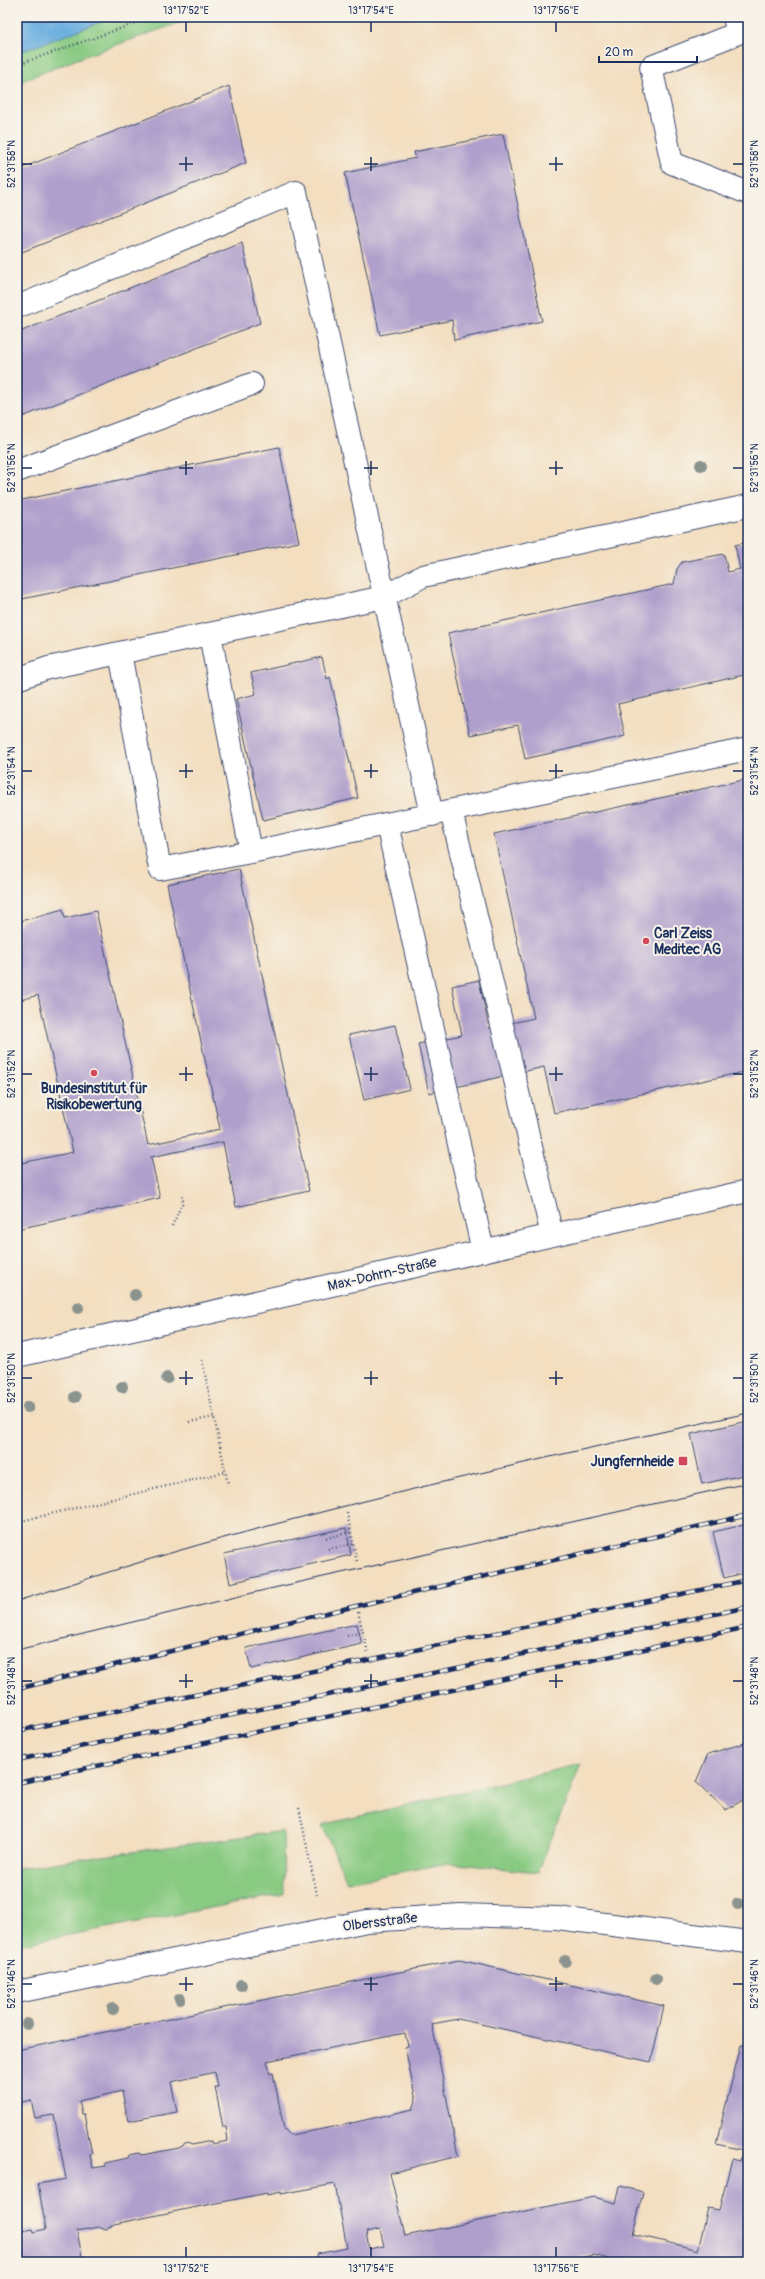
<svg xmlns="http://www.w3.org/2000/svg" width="765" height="2279" font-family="Pangolin,sans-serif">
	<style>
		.green { fill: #89ca82; stroke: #527c70 }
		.water { fill: #6bafe0; stroke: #436f9f }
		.building { fill: #af9fcc; fill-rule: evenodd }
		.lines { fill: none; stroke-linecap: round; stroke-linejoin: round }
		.minor-casing { stroke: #3b496d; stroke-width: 24 }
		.major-casing { stroke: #3b496d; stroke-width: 24 }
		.path { stroke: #3b496d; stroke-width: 2.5; stroke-dasharray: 1 3; stroke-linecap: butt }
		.minor { stroke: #fff; stroke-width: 22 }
		.major { stroke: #fff; stroke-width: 22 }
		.tram { stroke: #1b2f5e; stroke-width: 1 }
		.rail-casing { stroke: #1b2f5e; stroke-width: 4.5 }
		.rail { stroke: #f7f3e8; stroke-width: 3; stroke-dasharray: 9; stroke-linecap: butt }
		.tree { fill: #8b938f }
		.ticks { fill: none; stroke: #1b2f5e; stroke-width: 1.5 }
		.poi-dot { fill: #d1495b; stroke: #f7f3e8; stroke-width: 1.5 }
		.labels { text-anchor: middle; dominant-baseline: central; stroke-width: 4; stroke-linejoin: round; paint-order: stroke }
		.poi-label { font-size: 14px; font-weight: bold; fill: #1b2f5e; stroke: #f7f3e8; text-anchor: start }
		.street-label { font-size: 14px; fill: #1b2f5e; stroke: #f7f3e8 }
		.neatline { fill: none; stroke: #1b2f5e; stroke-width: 1.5 }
		.ticks-label { font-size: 10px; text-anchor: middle; fill: #1b2f5e }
	</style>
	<rect width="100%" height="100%" fill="#f7f3e8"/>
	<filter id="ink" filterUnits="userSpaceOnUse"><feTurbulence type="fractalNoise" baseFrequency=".025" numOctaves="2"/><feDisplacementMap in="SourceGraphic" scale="8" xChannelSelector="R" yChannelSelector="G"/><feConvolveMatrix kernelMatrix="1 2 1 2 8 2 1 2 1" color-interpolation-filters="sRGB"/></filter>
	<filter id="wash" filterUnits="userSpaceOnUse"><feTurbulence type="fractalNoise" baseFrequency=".012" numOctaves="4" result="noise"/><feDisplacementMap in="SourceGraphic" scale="16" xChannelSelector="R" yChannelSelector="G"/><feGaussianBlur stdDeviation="0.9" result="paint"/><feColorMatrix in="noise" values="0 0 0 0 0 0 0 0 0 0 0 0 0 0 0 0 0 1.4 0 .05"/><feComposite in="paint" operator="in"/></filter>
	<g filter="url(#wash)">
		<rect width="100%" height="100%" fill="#f3dec0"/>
		<!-- green -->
		<g class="green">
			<polygon points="114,17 196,17 85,56 17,83 17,53"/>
			<polygon points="581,1764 538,1872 449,1863 347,1882 322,1825"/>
			<polygon points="283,1831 284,1894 17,1945 17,1868"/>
		</g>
		<!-- water -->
		<polygon class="water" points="17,17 114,17 17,53"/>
		<g id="blocks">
			<!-- building -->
			<g class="building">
				<polygon points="229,86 246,163 17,254 17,170"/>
				<polygon points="503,134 542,321 454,340 452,320 380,335 345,173 416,158 414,152"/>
				<polygon points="242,243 260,323 17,419 17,333"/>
				<polygon points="279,447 299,542 17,600 17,501"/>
				<polygon points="748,542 748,674 618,704 625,736 525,759 518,725 470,735 448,633 674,584 677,569 682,562 724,554 728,572 740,569 735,545"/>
				<polygon points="322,657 327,679 330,677 358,798 263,820 236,699 256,694 251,673"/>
				<polygon points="748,779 748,1071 554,1113 544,1067 429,1093 418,1044 462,1035 452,986 479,980 489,1028 534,1018 494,834"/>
				<polygon points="239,869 309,1191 236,1207 223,1142 151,1157 160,1198 17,1229 17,1164 73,1152 38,995 17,1001 17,925 21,924 21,921 63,909 65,918 96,911 148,1145 220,1129 167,884"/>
				<polygon points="395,1025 410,1089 364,1100 349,1035"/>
				<polygon points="748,1421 748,1474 702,1484 691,1434"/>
				<polygon points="748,1524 748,1572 724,1578 713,1532"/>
				<polygon points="346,1528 351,1555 230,1583 224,1554"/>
				<polygon points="357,1624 362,1644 251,1669 246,1648"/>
				<polygon points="748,1742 748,1797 726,1810 696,1782 708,1754"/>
				<path d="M459,1960l205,46 -13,56 -193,-43 -26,5 26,132 -68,17 15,63 189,-39 22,6 4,-17 23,6 -10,42 65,16 10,-42 11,2 13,-51 8,2 3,-11 -27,-6 25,-99 7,1v216h-128l-27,-7 -33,7h-242l-1,-8 30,-6 -12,-64 -54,10v-2l-14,3v-2l-95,19 -58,12 -8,6 -8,-3 -21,4 6,31h-66v-30l16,-3 1,3 12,-3 -8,-45 28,-5 -12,-64 -19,3 -4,-18 -14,3v-53zM405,2033l3,13 -3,1 11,54 -3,8 -74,17 -49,9 -6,-6 -11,-56 -3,1 -3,-13zM215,2072l3,15h-3l8,40h3l2,14 -16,3 -1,-3 -19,4 -5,-2 -8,5 -37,7 -4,-2 -9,2 -1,3 -23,5 1,3 -13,2 -3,-13 2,-1 -8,-40h-2l-3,-13 43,-10 6,30 49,-9 -6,-30zM380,2229l4,17 -15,3 -3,-17z"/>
			</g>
		</g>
	</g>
	<g filter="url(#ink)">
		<use href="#blocks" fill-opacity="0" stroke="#3b496d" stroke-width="1"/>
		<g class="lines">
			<defs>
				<g id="minor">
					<polyline points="734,17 738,33 651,67 672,163 748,193"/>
					<polyline points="17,307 296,192 432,815"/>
					<polyline points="17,471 252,384"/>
					<polyline points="210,634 251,852"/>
					<polyline points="120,653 160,869 251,852 748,749"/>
					<polyline points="17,679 48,668 384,597 423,576 748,506"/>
					<polyline points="451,811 552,1235"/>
					<polyline points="387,824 483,1251"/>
					<polyline points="17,1992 367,1921 461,1915 557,1918 748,1942"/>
				</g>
				<polyline id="major" points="17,1356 748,1191"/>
			</defs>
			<!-- minor casing -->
			<use href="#minor" class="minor-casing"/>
			<!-- major casing -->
			<use href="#major" class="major-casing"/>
			<!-- path -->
			<g class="path">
				<polyline points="17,65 153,17"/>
				<polyline points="172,1226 183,1202 182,1194"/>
				<polyline points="202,1360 228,1484"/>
				<polyline points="189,1422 214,1417"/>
				<polyline points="347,1513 357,1562"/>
				<polyline points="17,1522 225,1472"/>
				<polyline points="326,1538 351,1532"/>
				<polyline points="328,1549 353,1544"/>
				<polyline points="358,1612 368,1653"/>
				<polyline points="347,1636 363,1632"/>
				<polyline points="299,1808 317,1895"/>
			</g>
			<!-- minor -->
			<use href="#minor" class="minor"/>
			<!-- major -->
			<use href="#major" class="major"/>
			<!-- tram -->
			<g class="tram">
				<path d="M17,1601c71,-22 142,-46 214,-65 171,-47 344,-85 517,-123"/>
				<polyline points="17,1650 269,1589 748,1483"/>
			</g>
			<defs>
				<g id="rail">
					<polyline points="17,1689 309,1617 748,1515"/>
					<polyline points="17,1731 363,1661 748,1580"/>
					<polyline points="17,1760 748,1607"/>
					<polyline points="17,1783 748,1627"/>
				</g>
			</defs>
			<!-- rail casing -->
			<use href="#rail" class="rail-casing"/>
			<!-- rail -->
			<use href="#rail" class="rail"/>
		</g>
		<!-- trees -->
		<g class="tree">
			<circle cx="701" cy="465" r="6"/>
			<circle cx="135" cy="1295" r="6"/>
			<circle cx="78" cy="1308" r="6"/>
			<circle cx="167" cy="1378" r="6"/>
			<circle cx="122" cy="1387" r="6"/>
			<circle cx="75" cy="1397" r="6"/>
			<circle cx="28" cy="1407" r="6"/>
			<circle cx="738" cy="1904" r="6"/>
			<circle cx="565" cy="1961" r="6"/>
			<circle cx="656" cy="1979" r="6"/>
			<circle cx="241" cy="1985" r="6"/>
			<circle cx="180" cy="1999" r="6"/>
			<circle cx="113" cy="2009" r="6"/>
			<circle cx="27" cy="2024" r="6"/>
		</g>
	</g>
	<!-- ticks -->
	<path class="ticks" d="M186,22v10M371,22v10M556,22v10M186,157v14M371,157v14M556,157v14M22,164h10M179,164h14M364,164h14M549,164h14M733,164h10M186,461v14M371,461v14M556,461v14M22,468h10M179,468h14M364,468h14M549,468h14M733,468h10M186,764v14M371,764v14M556,764v14M22,771h10M179,771h14M364,771h14M549,771h14M733,771h10M186,1067v14M371,1067v14M556,1067v14M22,1074h10M179,1074h14M364,1074h14M549,1074h14M733,1074h10M186,1371v14M371,1371v14M556,1371v14M22,1378h10M179,1378h14M364,1378h14M549,1378h14M733,1378h10M186,1674v14M371,1674v14M556,1674v14M22,1681h10M179,1681h14M364,1681h14M549,1681h14M733,1681h10M186,1977v14M371,1977v14M556,1977v14M22,1984h10M179,1984h14M364,1984h14M549,1984h14M733,1984h10M186,2247v10M371,2247v10M556,2247v10"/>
	<!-- markers -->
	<g class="poi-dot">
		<circle cx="646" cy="941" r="4"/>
		<circle cx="94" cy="1073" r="4"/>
		<rect x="678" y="1456" width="10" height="10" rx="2"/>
	</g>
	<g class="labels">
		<!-- poi labels -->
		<g class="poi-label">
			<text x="654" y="933">Carl Zeiss<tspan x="654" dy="16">Meditec AG</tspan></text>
			<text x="94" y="1088" text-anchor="middle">Bundesinstitut für<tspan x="94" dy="16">Risikobewertung</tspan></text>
			<text x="674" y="1461" text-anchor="end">Jungfernheide</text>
		</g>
		<!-- street labels -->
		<g class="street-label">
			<text transform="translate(382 1274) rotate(-13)">Max-Dohrn-Straße</text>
			<text transform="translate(380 1922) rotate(-7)">Olbersstraße</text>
		</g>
	</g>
	<!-- margin -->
	<rect width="765" height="2279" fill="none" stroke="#f7f3e8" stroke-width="44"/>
	<!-- scale -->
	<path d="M599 56v6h98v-6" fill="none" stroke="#1b2f5e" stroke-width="2"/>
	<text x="605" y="56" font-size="12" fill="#1b2f5e" stroke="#f7f3e8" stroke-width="3" paint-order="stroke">20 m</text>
	<rect x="22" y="22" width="721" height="2235" class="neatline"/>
	<g class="ticks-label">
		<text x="186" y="14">13°17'52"E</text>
		<text x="371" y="14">13°17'54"E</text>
		<text x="556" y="14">13°17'56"E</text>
		<text transform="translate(11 164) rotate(-90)" y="4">52°31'58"N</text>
		<text transform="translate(754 164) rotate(-90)" y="4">52°31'58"N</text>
		<text transform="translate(11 468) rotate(-90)" y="4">52°31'56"N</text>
		<text transform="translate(754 468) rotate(-90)" y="4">52°31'56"N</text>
		<text transform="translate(11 771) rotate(-90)" y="4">52°31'54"N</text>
		<text transform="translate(754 771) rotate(-90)" y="4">52°31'54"N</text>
		<text transform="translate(11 1074) rotate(-90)" y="4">52°31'52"N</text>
		<text transform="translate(754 1074) rotate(-90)" y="4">52°31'52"N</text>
		<text transform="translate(11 1378) rotate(-90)" y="4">52°31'50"N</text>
		<text transform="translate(754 1378) rotate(-90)" y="4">52°31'50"N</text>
		<text transform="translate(11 1681) rotate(-90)" y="4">52°31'48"N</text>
		<text transform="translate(754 1681) rotate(-90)" y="4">52°31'48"N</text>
		<text transform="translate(11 1984) rotate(-90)" y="4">52°31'46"N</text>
		<text transform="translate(754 1984) rotate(-90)" y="4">52°31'46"N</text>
		<text x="186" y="2272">13°17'52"E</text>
		<text x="371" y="2272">13°17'54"E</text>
		<text x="556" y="2272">13°17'56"E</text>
	</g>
</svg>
